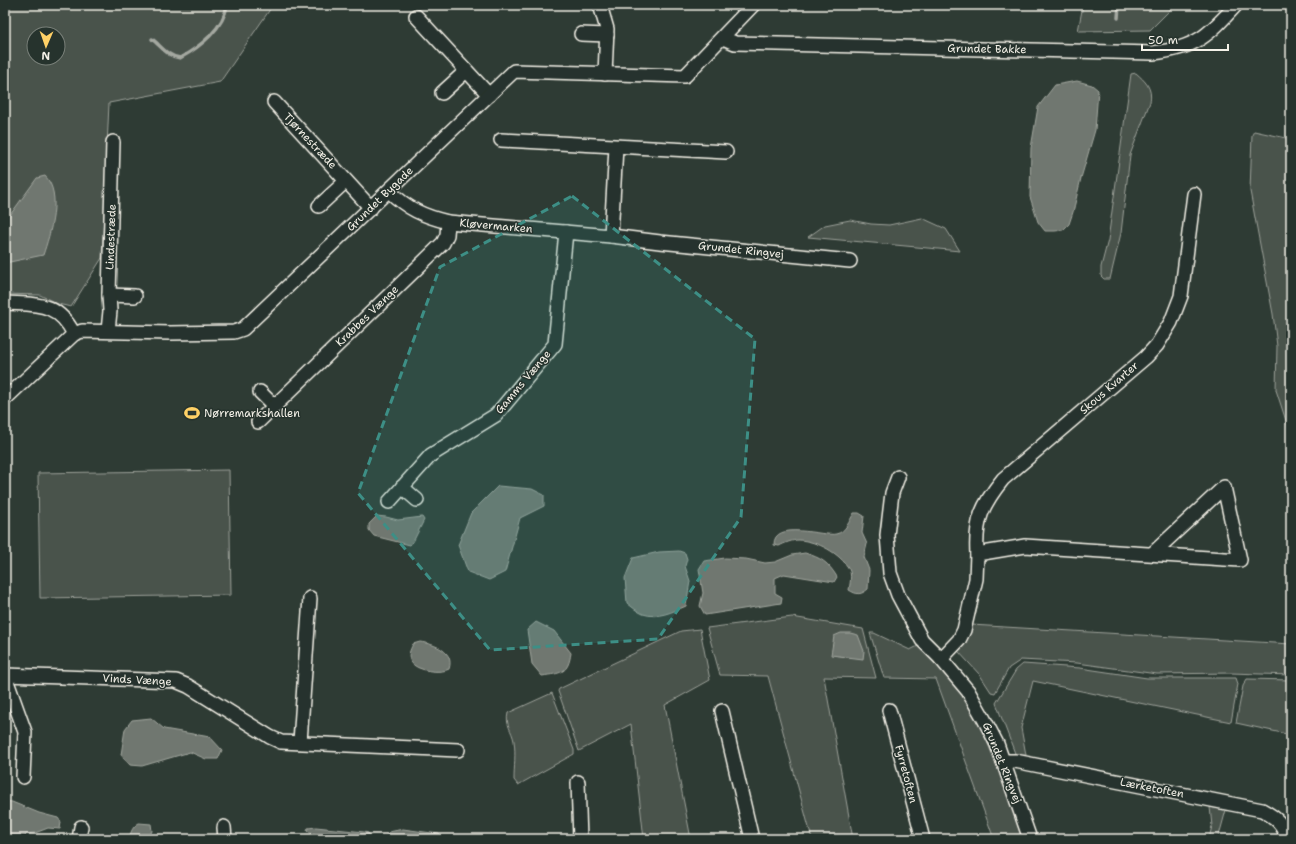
<svg xmlns="http://www.w3.org/2000/svg" width="1296" height="844" font-family="'Shantell Sans',sans-serif">
	<style>
		.green { fill: #48524c; stroke: #9ea29a; fill-rule: evenodd }
		.water { fill: #6f7770; stroke: #a4a8a0 }
		.lines { fill: none; stroke-linecap: round; stroke-linejoin: round }
		.stream { stroke: #a4a8a0; stroke-width: 3.5 }
		.street-casing { stroke: #f4f1e8; stroke-width: 16 }
		.street { stroke: #26332d; stroke-width: 13 }
		.marked { fill: #3d8f86; fill-opacity: 0.2; stroke: #3d8f86; stroke-width: 3; stroke-dasharray: 8 5; stroke-linejoin: round }
		.labels { text-anchor: middle; dominant-baseline: central; stroke-width: 3; stroke-linejoin: round; paint-order: stroke }
		.street-label { font-size: 11px; fill: #f4f1e8; stroke: #26332d }
		.poi-label { font-size: 11px; fill: #f4f1e8; stroke: #26332d; text-anchor: start }
	</style>
	<rect width="100%" height="100%" fill="#2e3b34"/>
	<filter id="ink" filterUnits="userSpaceOnUse"><feTurbulence type="fractalNoise" baseFrequency=".025" numOctaves="2"/><feDisplacementMap in="SourceGraphic" scale="8" xChannelSelector="R" yChannelSelector="G"/><feConvolveMatrix kernelMatrix="1 2 1 2 8 2 1 2 1" color-interpolation-filters="sRGB"/></filter>
	<g filter="url(#ink)">
		<!-- green -->
		<g class="green">
			<path d="M5,5h268l-53,77 -111,21 -7,155 -31,49 -13,-3 -18,-9 -35,-1v-228l4,-29 -4,-1zM34,34h24v24h-24z"/>
			<polygon points="1083,5 1175,5 1150,30 1078,31"/>
			<path d="M1136,73c9,8 17,15 14,29l-20,53 -9,78 -11,46h-6l-3,-3v-9l7,-27 23,-166z"/>
			<polygon points="1254,131 1291,139 1291,436 1276,390 1277,346 1273,314 1250,191 1252,135"/>
			<polygon points="922,218 946,229 960,251 808,237 825,225 850,220 871,224 889,225"/>
			<polygon points="229,470 231,595 40,598 38,473"/>
			<polygon points="792,617 863,629 876,678 824,677 853,839 812,839 768,676 720,675 707,628"/>
			<polygon points="971,625 1291,644 1291,675 1231,673 1157,674 1077,663 1021,660 1009,668 995,693 991,692 980,675 958,651 965,643"/>
			<polygon points="700,629 710,680 665,705 691,839 644,839 631,724 579,751 558,691 559,689 681,631"/>
			<polygon points="870,633 874,633 910,650 918,646 921,647 947,673 969,703 980,725 1003,780 1023,839 994,839 936,679 884,678"/>
			<polygon points="1023,664 1080,668 1147,678 1236,678 1238,684 1231,722 1033,681 1021,728 1026,755 1016,756 996,703 1016,670"/>
			<polygon points="1247,679 1291,680 1291,735 1236,723 1243,686"/>
			<path d="M552,693l22,57v4l-56,31 -4,-5c0,-13 2,-26 0,-39 -2,-11 -9,-16 -6,-28z"/>
			<polygon points="1210,807 1226,810 1218,839 1209,839 1212,826"/>
		</g>
		<!-- water -->
		<g class="water">
			<polygon points="1077,81 1092,85 1098,90 1095,130 1081,178 1073,212 1069,224 1063,230 1055,231 1045,231 1038,222 1030,197 1031,148 1038,107 1055,85"/>
			<path d="M45,176c18,18 5,58 -2,79l-38,8v-41l32,-44z"/>
			<polygon points="498,486 532,489 544,495 544,506 520,518 505,572 489,580 468,572 458,545 471,513"/>
			<path d="M854,513h5l5,3 -2,17 5,11 -3,13 5,13 -1,19c-7,6 -11,6 -19,1 1,-6 3,-15 0,-21 -9,-16 -32,-28 -50,-29 -7,0 -14,3 -20,6l-5,-1c-1,-26 50,-8 62,-11 10,-2 13,-13 18,-21z"/>
			<polygon points="377,516 386,517 398,520 422,517 424,520 413,542 410,545 374,536 369,530 369,524"/>
			<path d="M679,551l6,2 2,6 -2,7 5,15 -4,25c-14,6 -28,13 -43,8 -5,-2 -11,-7 -16,-11l-2,-25 8,-20 26,-6z"/>
			<path d="M805,553c16,5 23,9 32,24l-3,5 -50,-8 -9,4v15l7,4 -1,6 -76,12 -5,-9 3,-13 -4,-24 5,-8 21,-3 21,1 19,4 10,-1 17,-7z"/>
			<path d="M536,622l18,9 17,22c-3,21 -10,20 -29,23l-10,-12 -5,-34z"/>
			<polygon points="841,633 850,633 858,635 864,651 863,659 831,655 834,636"/>
			<path d="M420,642c14,2 35,9 29,27 -8,5 -33,2 -38,-7 -4,-6 -1,-12 2,-18z"/>
			<polygon points="151,718 164,729 210,737 222,750 218,759 206,759 190,752 142,766 130,765 121,755 125,729 132,720"/>
			<polygon points="5,801 12,802 39,813 58,818 61,822 60,829 48,828 35,833 26,834 24,839 5,839"/>
			<path d="M139,823l12,1 1,7 -3,6v2h-20c2,-7 3,-12 10,-16z"/>
			<path d="M316,827l48,5 4,1 3,4v2c-17,0 -52,4 -64,-9l1,-2z"/>
			<polygon points="403,829 439,834 443,839 386,839 386,836 389,832"/>
		</g>
		<g class="lines">
			<!-- stream -->
			<g class="stream">
				<polyline points="1118,18 1119,5"/>
				<path d="M152,39c9,7 16,18 28,19 20,-11 44,-30 47,-53"/>
			</g>
			<defs>
				<g id="street">
					<polyline points="600,5 607,29 605,74"/>
					<polyline points="416,16 489,95"/>
					<polyline points="581,34 607,35"/>
					<path d="M723,38l12,5 418,10c43,-5 55,-17 83,-48"/>
					<polyline points="442,93 466,71"/>
					<polyline points="274,102 371,208"/>
					<polyline points="501,140 726,152"/>
					<path d="M389,191c19,18 34,25 59,31l163,14 49,6 190,19"/>
					<polyline points="319,206 346,181"/>
					<polyline points="611,236 616,147"/>
					<polyline points="109,295 135,296"/>
					<path d="M5,303c32,2 52,-2 69,31"/>
					<polyline points="108,331 110,311 109,295 113,142"/>
					<polyline points="260,392 274,406"/>
					<polyline points="5,399 74,334 82,331 170,333 234,332 243,329 514,71 685,76 753,5"/>
					<polyline points="258,422 443,243 447,235 448,222"/>
					<polyline points="898,477 892,493 887,535 890,573 898,595 922,640 941,659 968,691 984,719 997,744 1030,839"/>
					<polyline points="402,487 417,500"/>
					<polyline points="389,502 431,455 496,415 555,344 566,232"/>
					<path d="M977,554c-2,-34 5,-49 26,-75l143,-122 11,-12 14,-23 10,-26 13,-102"/>
					<polyline points="941,659 959,640 964,630 976,579 977,554 1025,546 1240,560 1224,487 1152,554"/>
					<polyline points="5,675 176,681 188,686 270,737 281,742 458,750"/>
					<polyline points="5,676 25,732 23,777"/>
					<polyline points="889,710 923,839"/>
					<polyline points="722,711 752,839"/>
					<polyline points="300,742 310,598"/>
					<path d="M1003,761h12l247,49c13,7 22,14 25,29"/>
					<polyline points="578,782 580,839"/>
					<polyline points="224,827 225,839"/>
					<polyline points="79,839 81,827"/>
				</g>
			</defs>
			<!-- street casing -->
			<use href="#street" class="street-casing"/>
			<!-- street -->
			<use href="#street" class="street"/>
		</g>
	</g>
	<!-- marked area -->
	<path class="marked" d="M572,196l183,143 -14,178 -83,122 -168,11 -132,-157 82,-226z"/>
	<!-- icons -->
	<defs>
		<symbol id="stadium-bare" viewBox="-9 -9 18 18"><path d="M0-5a6.5 5 0 1 0 0 10a6.5 5 0 1 0 0-10ZM-3.5-1.8h7v3.6h-7Z" fill="#ffd166" stroke="#26332d" stroke-width="2.5" paint-order="stroke"/></symbol>
	</defs>
	<g fill-rule="evenodd">
		<use href="#stadium-bare" x="181" y="402" width="22" height="22"/>
	</g>
	<g class="labels">
		<!-- street labels -->
		<g class="street-label">
			<text transform="translate(987 49) rotate(1)">Grundet Bakke</text>
			<text transform="translate(310 141) rotate(47)">Tjørnestræde</text>
			<text transform="translate(380 199) rotate(-44)">Grundet Bygade</text>
			<text transform="translate(496 226) rotate(5)">Kløvermarken</text>
			<text transform="translate(111 237) rotate(-88)">Lindestræde</text>
			<text transform="translate(741 250) rotate(6)">Grundet Ringvej</text>
			<text transform="translate(367 316) rotate(-44)">Krabbes Vænge</text>
			<text transform="translate(523 382) rotate(-50)">Gamms Vænge</text>
			<text transform="translate(1109 388) rotate(-41)">Skous Kvarter</text>
			<text transform="translate(137 680) rotate(3)">Vinds Vænge</text>
			<text transform="translate(1002 763) rotate(68)">Grundet Ringvej</text>
			<text transform="translate(906 774) rotate(75)">Fyrretoften</text>
			<text transform="translate(1152 788) rotate(11)">Lærketoften</text>
		</g>
		<!-- poi labels -->
		<g class="poi-label">
			<text x="204" y="413">Nørremarkshallen</text>
		</g>
	</g>
	<!-- margin -->
	<rect width="1296" height="844" fill="none" stroke="#26332d" stroke-width="20"/>
	<rect x="10" y="10" width="1276" height="824" fill="none" stroke="#f4f1e8" stroke-width="1.5" filter="url(#ink)"/>
	<!-- north arrow -->
	<g transform="translate(46 46) rotate(182)"><circle r="19" fill="#26332d" stroke="#787f78"/>
	<path d="M0-3L7 15L0 10L-7 15Z" fill="#ffd166"/>
	<text y="-6" font-size="11" font-weight="bold" text-anchor="middle" fill="#f4f1e8">N</text>
	</g>
	<!-- scale -->
	<path d="M1142 44v6h86v-6" fill="none" stroke="#f4f1e8" stroke-width="2"/>
	<text x="1148" y="44" font-size="12" fill="#f4f1e8" stroke="#26332d" stroke-width="3" paint-order="stroke">50 m</text>
</svg>
